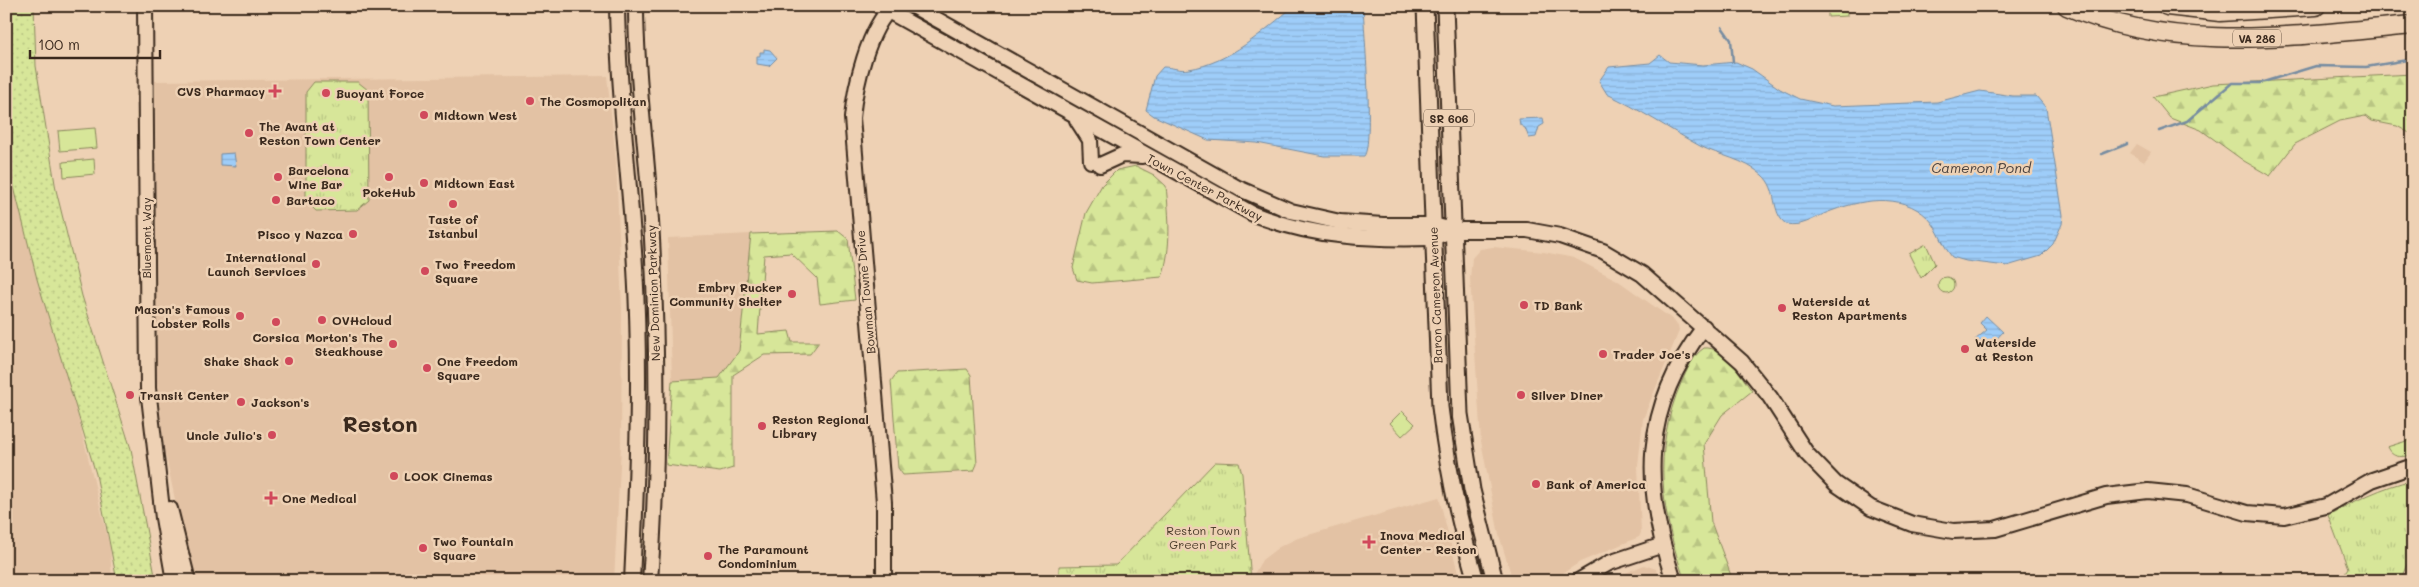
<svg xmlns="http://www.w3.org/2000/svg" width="2419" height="587" font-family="Mali,sans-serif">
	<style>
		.built { fill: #e3c2a4 }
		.grass { fill: url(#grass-dots); stroke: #89885c }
		.forest { fill: url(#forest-firs); stroke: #89885c }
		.park { fill: url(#park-tufts); stroke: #89885c }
		.pitch { fill: #d7e699; stroke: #89885c }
		.water { fill: url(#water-rules); stroke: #768ca1 }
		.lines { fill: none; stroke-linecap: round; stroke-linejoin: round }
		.stream { stroke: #768ca1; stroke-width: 2.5 }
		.secondary-casing { stroke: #3b2a1e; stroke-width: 18 }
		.primary-casing { stroke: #3b2a1e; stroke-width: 19 }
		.highway-casing { stroke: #3b2a1e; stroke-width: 21 }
		.secondary { stroke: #eed1b4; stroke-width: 14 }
		.primary { stroke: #eed1b4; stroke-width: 15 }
		.highway { stroke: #eed1b4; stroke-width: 18 }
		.poi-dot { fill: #d1495b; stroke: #eed1b4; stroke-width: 2 }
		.labels { text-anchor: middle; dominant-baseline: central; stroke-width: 5; stroke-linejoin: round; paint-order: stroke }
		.shield { fill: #eed1b4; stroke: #715c4b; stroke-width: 1 }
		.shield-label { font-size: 11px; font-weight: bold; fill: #3b2a1e }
		.poi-label { font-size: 12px; font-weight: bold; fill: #3b2a1e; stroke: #eed1b4; text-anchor: start }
		.street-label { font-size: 12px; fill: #3b2a1e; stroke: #eed1b4 }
		.park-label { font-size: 12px; fill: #4b3d2a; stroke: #eed1b4 }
		.water-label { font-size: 14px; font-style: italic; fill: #4a423f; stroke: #eed1b4 }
		.town-label { font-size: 22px; font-weight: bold; fill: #3b2a1e; stroke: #eed1b4 }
	</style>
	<defs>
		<pattern id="grass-dots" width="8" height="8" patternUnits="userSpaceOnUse" patternTransform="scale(1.25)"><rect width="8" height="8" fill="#d7e699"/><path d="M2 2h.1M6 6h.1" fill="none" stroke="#b9c583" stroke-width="1.8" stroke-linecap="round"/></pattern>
		<pattern id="forest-firs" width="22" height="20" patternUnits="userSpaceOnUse" patternTransform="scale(1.25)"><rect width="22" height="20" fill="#d7e699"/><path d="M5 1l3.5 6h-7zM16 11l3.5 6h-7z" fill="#b9c583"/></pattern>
		<pattern id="park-tufts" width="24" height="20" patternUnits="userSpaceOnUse" patternTransform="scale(1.25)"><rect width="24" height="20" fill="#d7e699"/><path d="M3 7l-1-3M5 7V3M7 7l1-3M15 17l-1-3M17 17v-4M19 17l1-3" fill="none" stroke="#b9c583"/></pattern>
		<pattern id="water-rules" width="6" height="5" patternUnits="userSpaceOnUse" patternTransform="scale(1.25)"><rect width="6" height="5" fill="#9ecdf9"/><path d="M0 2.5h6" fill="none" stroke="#89b0d5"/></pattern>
	</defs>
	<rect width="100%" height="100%" fill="#eed1b4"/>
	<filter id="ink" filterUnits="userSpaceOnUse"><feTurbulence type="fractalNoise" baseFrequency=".02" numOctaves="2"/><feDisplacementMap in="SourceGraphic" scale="10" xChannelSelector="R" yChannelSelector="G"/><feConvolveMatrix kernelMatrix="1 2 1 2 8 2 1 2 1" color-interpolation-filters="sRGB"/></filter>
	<g filter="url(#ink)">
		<!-- built -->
		<g class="built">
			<polygon points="607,76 616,159 622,309 621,446 614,581 192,581 164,447 157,382 155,81"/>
			<polygon points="2137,144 2151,152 2144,162 2130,153"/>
			<polygon points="6,179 20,179 110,547 112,581 6,581"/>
			<polygon points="751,234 739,351 719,378 672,381 668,238"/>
			<polygon points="1493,247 1544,252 1574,258 1617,280 1672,319 1678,325 1679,331 1643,419 1638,466 1641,533 1639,537 1580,562 1551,581 1513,581 1499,535 1481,441 1470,278 1472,258 1480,249"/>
			<polygon points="1439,497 1460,581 1250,581 1262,560 1279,547 1298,538"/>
			<polygon points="1644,565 1656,569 1662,581 1607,581"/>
		</g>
		<!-- grass -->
		<polygon class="grass" points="6,6 34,6 36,66 56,190 82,296 131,449 156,581 117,581 96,474 37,279 14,187 6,139"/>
		<!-- forest -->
		<g class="forest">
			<polygon points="2413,74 2413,135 2397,126 2372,121 2365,116 2340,121 2295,144 2270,176 2244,161 2201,130 2170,118 2153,97 2213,84"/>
			<path d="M1136,166l18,9 12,11c3,30 6,61 -4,91l-70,6 -15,-3 -4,-12 13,-55 16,-28 15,-15z"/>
			<polygon points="838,231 848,239 855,300 820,304 817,278 791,253 764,255 758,334 789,331 792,342 819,342 810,354 764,355 733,375 733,468 720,472 666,465 672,381 719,378 739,351 751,234"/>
			<path d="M1704,348c21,-2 37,28 48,43l-30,24 -18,29 7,78 22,59h-48c-24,-68 -33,-130 -4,-198 6,-12 11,-27 23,-35z"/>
			<polygon points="967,369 971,375 977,464 974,471 903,475 898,468 891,381 897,373"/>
		</g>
		<!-- park -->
		<g class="park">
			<polygon points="1828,7 1847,7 1847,16 1828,17"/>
			<polygon points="314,82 358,82 368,90 369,200 357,210 316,211 306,201 306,92"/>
			<polygon points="1926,244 1935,264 1921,278 1909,254"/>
			<circle cx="1946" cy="285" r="8"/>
			<path d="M2413,439v16c-12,2 -20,4 -26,-8z"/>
			<polygon points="1215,462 1239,463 1242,474 1251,581 1059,581 1059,566 1116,565"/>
			<path d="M2413,480v80l-5,2 -8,19h-61l9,-13 -20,-53c27,-14 54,-28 85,-35z"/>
		</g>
		<!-- pitch -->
		<g class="pitch">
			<polygon points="95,128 97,148 60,151 58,131"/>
			<polygon points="94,159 95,174 64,177 63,162"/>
			<polygon points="1402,411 1415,424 1402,436 1390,423"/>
		</g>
		<!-- water -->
		<g class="water">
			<path d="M1294,6h69c1,23 11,138 1,150h-40l-67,-13 -49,-3 -54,-24 -8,-6 9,-34 8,-9c9,0 17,4 26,2 40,-6 75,-38 105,-63z"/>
			<polygon points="764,49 770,50 777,58 769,66 757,64 757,56 760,56 760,52 764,52"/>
			<path d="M1660,55l9,7 34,3 33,-3 16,7 28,20 20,10 33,7 104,-4 43,-11 33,5h23l10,12 17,107 -1,9 -9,20 -12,12 -34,10 -41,-5 -14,-4c-10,-12 -13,-28 -24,-39 -27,-27 -70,-18 -102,-5 -14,6 -24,14 -40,11 -16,-12 -7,-34 -24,-49 -18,-16 -42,-19 -62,-29 -31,-17 -61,-37 -93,-52l-8,-13 10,-14 41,-4z"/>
			<polygon points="1543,118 1544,124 1539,127 1536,137 1529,138 1525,128 1520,125 1519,119"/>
			<polygon points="234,153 236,166 220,165 220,154"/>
			<polygon points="1986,316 2003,332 1986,350 1975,340 1987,330 1980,323"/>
		</g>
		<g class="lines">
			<!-- stream -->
			<g class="stream">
				<polyline points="1722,27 1731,40 1733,62"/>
				<polyline points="2159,131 2187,121 2232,83 2260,83 2316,66 2366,67 2413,59"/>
				<polyline points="2102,154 2127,144"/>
			</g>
			<defs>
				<g id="secondary">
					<polyline points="145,6 148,388 163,518 174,581"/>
					<path d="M617,6c1,87 13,174 18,261 6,104 2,209 -3,314"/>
					<path d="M636,6c0,72 11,144 15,215 7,120 8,240 -1,360"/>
					<path d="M879,6l374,208c58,23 117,26 180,24l10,-4"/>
					<polyline points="913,6 1238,188 1291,211 1340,222 1383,225 1433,225 1453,230 1527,230 1560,236 1603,251 1642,274 1742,362 1770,397 1807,454 1836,484 1871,508 1912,524 1953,531 1995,529 2106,496 2148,491 2187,495 2247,513 2284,516 2326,506 2372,480 2413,466"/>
					<polyline points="1077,120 1090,140 1091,161"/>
					<polyline points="1100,165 1122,155 1142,156"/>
					<polyline points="170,509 188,581"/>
					<path d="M884,581v-79l-32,-384c3,-32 16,-90 41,-112"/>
					<polyline points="1578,581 1609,563 1663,545"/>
					<path d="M1674,581c-32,-95 -33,-172 30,-254"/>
				</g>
				<g id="primary">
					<path d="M1425,6l15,401c7,60 19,116 36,174"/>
					<polyline points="1445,6 1460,414 1472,490 1495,581"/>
				</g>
				<g id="highway">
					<path d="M2067,6c110,49 231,29 346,19"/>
					<polyline points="2167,6 2220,12 2316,6"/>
				</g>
			</defs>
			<!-- secondary casing -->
			<use href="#secondary" class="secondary-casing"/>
			<!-- primary casing -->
			<use href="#primary" class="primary-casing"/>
			<!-- highway casing -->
			<use href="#highway" class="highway-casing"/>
			<!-- secondary -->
			<use href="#secondary" class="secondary"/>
			<!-- primary -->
			<use href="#primary" class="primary"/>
			<!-- highway -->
			<use href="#highway" class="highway"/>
		</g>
	</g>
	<!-- markers -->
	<g class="poi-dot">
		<path d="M272.5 83.5h5v5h5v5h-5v5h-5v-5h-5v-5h5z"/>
		<circle cx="326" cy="93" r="5"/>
		<circle cx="530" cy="101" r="5"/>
		<circle cx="424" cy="115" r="5"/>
		<circle cx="249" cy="133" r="5"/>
		<circle cx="278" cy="177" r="5"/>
		<circle cx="389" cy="177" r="5"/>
		<circle cx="424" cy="183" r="5"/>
		<circle cx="276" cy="200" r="5"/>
		<circle cx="453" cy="204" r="5"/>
		<circle cx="353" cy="234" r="5"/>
		<circle cx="316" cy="264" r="5"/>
		<circle cx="425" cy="271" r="5"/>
		<circle cx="792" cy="294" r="5"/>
		<circle cx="1524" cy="305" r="5"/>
		<circle cx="1782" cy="308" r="5"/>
		<circle cx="240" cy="316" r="5"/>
		<circle cx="322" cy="320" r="5"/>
		<circle cx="276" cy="322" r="5"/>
		<circle cx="393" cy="344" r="5"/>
		<circle cx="1965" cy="349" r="5"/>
		<circle cx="1603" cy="354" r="5"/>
		<circle cx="289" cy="361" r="5"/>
		<circle cx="427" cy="368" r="5"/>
		<circle cx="130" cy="395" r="5"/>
		<circle cx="1521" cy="395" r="5"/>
		<circle cx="241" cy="402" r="5"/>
		<circle cx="762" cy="426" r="5"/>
		<circle cx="272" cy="435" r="5"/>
		<circle cx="394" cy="476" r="5"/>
		<circle cx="1536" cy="484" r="5"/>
		<path d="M268.5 490.5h5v5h5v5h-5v5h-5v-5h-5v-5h5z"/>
		<path d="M1366.5 534.5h5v5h5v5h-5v5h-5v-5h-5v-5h5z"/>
		<circle cx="423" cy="548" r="5"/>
		<circle cx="708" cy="556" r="5"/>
	</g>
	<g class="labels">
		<!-- shield labels -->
		<g class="shield">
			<rect x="2233" y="29.5" width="48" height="17" rx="4"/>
			<rect x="1424" y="109.5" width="50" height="17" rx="4"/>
		</g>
		<g class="shield-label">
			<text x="2257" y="38">VA 286</text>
			<text x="1449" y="118">SR 606</text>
		</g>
		<!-- poi labels -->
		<g class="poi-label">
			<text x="265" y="91" text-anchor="end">CVS Pharmacy</text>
			<text x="336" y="93">Buoyant Force</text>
			<text x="540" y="101">The Cosmopolitan</text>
			<text x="434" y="115">Midtown West</text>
			<text x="259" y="126">The Avant at<tspan x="259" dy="14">Reston Town Center</tspan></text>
			<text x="288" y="170">Barcelona<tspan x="288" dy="14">Wine Bar</tspan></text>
			<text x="434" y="183">Midtown East</text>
			<text x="389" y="192" text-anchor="middle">PokeHub</text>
			<text x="286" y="200">Bartaco</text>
			<text x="453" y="219" text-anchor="middle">Taste of<tspan x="453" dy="14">Istanbul</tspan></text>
			<text x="343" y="234" text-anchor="end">Pisco y Nazca</text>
			<text x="306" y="257" text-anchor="end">International<tspan x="306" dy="14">Launch Services</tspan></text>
			<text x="435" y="264">Two Freedom<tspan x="435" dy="14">Square</tspan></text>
			<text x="782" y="287" text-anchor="end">Embry Rucker<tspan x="782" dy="14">Community Shelter</tspan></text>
			<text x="1792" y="301">Waterside at<tspan x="1792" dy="14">Reston Apartments</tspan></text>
			<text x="1534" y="305">TD Bank</text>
			<text x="230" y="309" text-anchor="end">Mason's Famous<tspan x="230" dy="14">Lobster Rolls</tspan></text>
			<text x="332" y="320">OVHcloud</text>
			<text x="276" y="337" text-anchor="middle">Corsica</text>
			<text x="383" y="337" text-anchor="end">Morton's The<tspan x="383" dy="14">Steakhouse</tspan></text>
			<text x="1975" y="342">Waterside<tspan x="1975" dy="14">at Reston</tspan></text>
			<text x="1613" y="354">Trader Joe's</text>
			<text x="279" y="361" text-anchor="end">Shake Shack</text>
			<text x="437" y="361">One Freedom<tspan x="437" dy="14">Square</tspan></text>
			<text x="140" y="395">Transit Center</text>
			<text x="1531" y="395">Silver Diner</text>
			<text x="251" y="402">Jackson's</text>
			<text x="772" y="419">Reston Regional<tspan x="772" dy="14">Library</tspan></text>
			<text x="262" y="435" text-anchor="end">Uncle Julio's</text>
			<text x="404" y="476">LOOK Cinemas</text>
			<text x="1546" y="484">Bank of America</text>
			<text x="282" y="498">One Medical</text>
			<text x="1380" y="535">Inova Medical<tspan x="1380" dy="14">Center - Reston</tspan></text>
			<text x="433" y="541">Two Fountain<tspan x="433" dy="14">Square</tspan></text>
			<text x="718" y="549">The Paramount<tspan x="718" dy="14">Condominium</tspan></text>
		</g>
		<!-- street labels -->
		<g class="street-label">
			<text transform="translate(1205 187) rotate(28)">Town Center Parkway</text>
			<text transform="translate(146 238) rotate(-90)">Bluemont Way</text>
			<text transform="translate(865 292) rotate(-95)">Bowman Towne Drive</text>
			<text transform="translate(653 293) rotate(-92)">New Dominion Parkway</text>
			<text transform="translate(1435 295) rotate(-92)">Baron Cameron Avenue</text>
		</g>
		<!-- park labels -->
		<g class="park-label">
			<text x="1203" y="530">Reston Town<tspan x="1203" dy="14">Green Park</tspan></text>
		</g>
		<!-- water labels -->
		<g class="water-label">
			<text x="1981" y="167">Cameron Pond</text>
		</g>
		<!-- town labels -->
		<g class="town-label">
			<text x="380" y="423">Reston</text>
		</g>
	</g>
	<!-- margin -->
	<rect width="2419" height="587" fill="none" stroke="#eed1b4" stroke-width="25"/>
	<rect x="12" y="12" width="2394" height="562" fill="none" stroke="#3b2a1e" stroke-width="2" filter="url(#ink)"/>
	<!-- scale -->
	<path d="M30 50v8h130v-8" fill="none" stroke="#3b2a1e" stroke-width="2.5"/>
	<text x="38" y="50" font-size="15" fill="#3b2a1e" stroke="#eed1b4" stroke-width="4" paint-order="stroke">100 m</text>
</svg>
